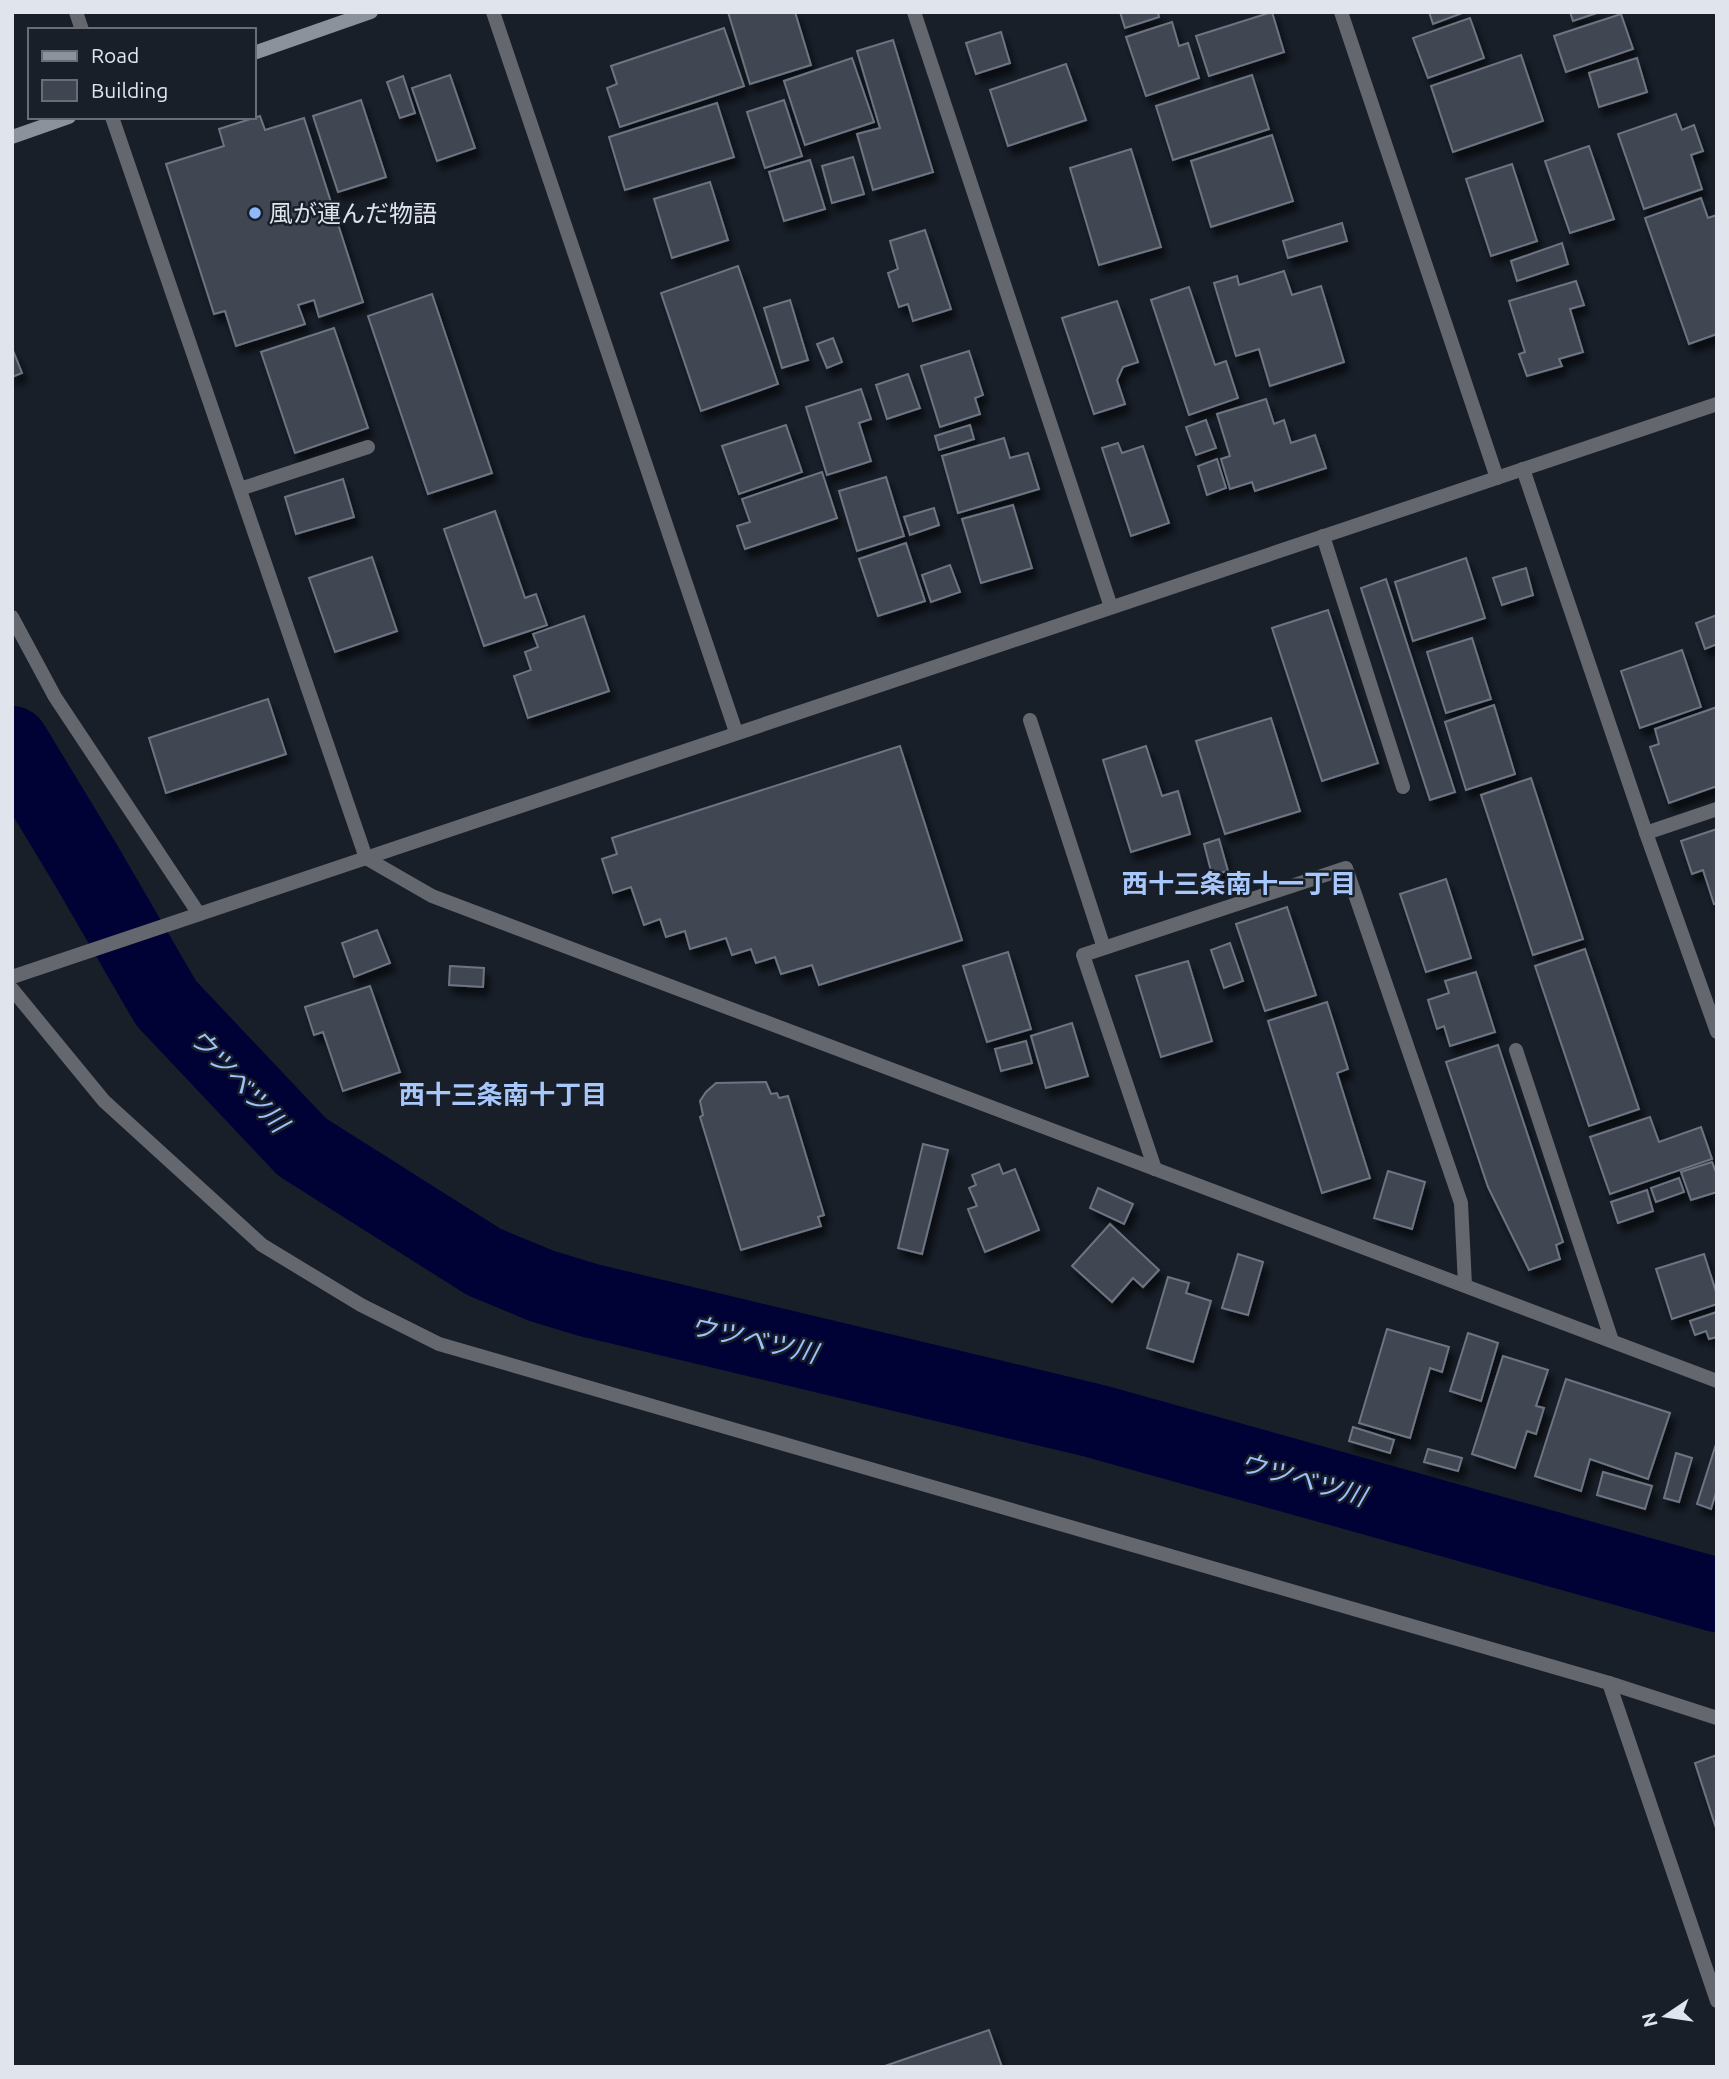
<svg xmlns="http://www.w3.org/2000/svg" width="1729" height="2079" font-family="Ubuntu,'Noto Sans JP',sans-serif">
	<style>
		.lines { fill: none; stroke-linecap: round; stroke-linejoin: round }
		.river { stroke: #000236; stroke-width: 74 }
		.building { fill: #3f4652; stroke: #6c7481; stroke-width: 2; filter: url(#shadow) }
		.service { stroke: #64686e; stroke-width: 14 }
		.minor { stroke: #64686e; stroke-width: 14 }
		.tertiary { stroke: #64686e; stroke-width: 14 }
		.secondary { stroke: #8c929b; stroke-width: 14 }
		.poi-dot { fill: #90b8fd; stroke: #181f29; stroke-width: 2.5 }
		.labels { text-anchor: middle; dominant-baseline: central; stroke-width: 5; stroke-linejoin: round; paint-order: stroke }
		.poi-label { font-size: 24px; fill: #e0e4ec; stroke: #181f29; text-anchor: start }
		.neighbourhood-label { font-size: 26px; font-weight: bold; fill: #a8c7fa; stroke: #181f29 }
		.water-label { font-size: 26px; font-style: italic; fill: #9dc1fd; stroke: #181f29 }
	</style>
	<defs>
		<filter id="shadow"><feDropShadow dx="4.5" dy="8" stdDeviation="3.5" flood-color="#0009"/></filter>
	</defs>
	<rect width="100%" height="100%" fill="#181f29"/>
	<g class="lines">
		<!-- river -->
		<polyline class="river" points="12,743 86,865 166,1003 302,1147 484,1262 542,1286 588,1300 1095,1421 1717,1595"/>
	</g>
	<!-- building -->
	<g class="building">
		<polygon points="728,12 795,12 811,65 750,84"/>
		<polygon points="1120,12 1158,12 1159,17 1125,28"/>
		<polygon points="1272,12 1284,52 1209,76 1196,36"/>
		<polygon points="1429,12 1465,12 1433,24"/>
		<polygon points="1570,12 1600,12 1573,21"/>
		<polygon points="1621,14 1633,49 1566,72 1554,36"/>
		<polygon points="1470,18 1484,58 1428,78 1413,38"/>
		<polygon points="1172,22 1179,46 1188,43 1199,78 1146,96 1126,37"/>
		<polygon points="724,28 744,86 620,127 607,88 617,84 611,66"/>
		<polygon points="1001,32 1010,63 976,74 966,43"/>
		<polygon points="893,40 933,172 873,190 857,134 880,128 857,51"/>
		<polygon points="1521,55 1543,121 1453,152 1431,86"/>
		<polygon points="852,58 874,122 805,145 784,81"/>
		<polygon points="1637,58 1647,92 1599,107 1589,73"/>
		<polygon points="1066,64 1086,120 1008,146 990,90"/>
		<polygon points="450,75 475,148 437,161 412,88"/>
		<polygon points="1252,75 1269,129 1173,160 1156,106"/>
		<polygon points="403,76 415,113 400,118 387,82"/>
		<polygon points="361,100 386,177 338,192 313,116"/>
		<polygon points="784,100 802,156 765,168 747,112"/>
		<polygon points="717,103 734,157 625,190 609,137"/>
		<polygon points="1676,114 1682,130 1694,125 1703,151 1691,155 1702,189 1644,209 1618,134"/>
		<polygon points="260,116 265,130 304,118 363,302 319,317 314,300 298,305 305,324 236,346 225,311 214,314 166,164 224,146 219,129"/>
		<polygon points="1272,135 1293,201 1211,227 1191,161"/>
		<polygon points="1589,146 1614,219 1570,233 1545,161"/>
		<polygon points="1131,149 1161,247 1099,265 1070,168"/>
		<polygon points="853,157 864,194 832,203 822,166"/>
		<polygon points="810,160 825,209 784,221 769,172"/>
		<polygon points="1512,164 1537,241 1491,256 1466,179"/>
		<polygon points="710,182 728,240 672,258 654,199"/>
		<polygon points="1701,198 1708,218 1717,215 1717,334 1689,344 1645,218"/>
		<polygon points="1342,223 1347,241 1288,258 1283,241"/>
		<polygon points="925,230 951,309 913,321 908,304 899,307 888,273 898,269 890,241"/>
		<polygon points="1562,243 1568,264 1517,281 1511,261"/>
		<polygon points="738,266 778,384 701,411 661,293"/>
		<polygon points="1284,271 1292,295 1321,286 1344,362 1270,386 1259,349 1236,356 1214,283 1237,276 1239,285"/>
		<polygon points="1576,281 1584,305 1570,309 1583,352 1559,359 1562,366 1527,376 1519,354 1525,352 1509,301"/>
		<polygon points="1189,287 1215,365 1226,361 1238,398 1189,415 1151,300"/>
		<polygon points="432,294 492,473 428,494 368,316"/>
		<polygon points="790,300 808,360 782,368 764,308"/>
		<polygon points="1117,301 1138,362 1123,367 1117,380 1125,404 1094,414 1062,318"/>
		<polygon points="334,328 368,428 295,453 261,352"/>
		<polygon points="833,338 842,362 827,368 817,344"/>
		<polygon points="12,348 22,373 12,377"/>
		<polygon points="969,351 983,395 975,398 980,414 940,427 921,366"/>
		<polygon points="908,374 920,408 887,419 876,385"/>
		<polygon points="861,389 871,419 859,423 871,461 827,475 806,407"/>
		<polygon points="1266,399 1274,424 1284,420 1291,443 1315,435 1326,468 1255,491 1252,482 1230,489 1221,459 1230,456 1217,414"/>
		<polygon points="1206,420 1216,448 1196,455 1186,427"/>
		<polygon points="786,425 802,472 739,494 722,446"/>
		<polygon points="970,425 974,439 939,450 935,436"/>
		<polygon points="1004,438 1010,458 1028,453 1039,489 958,513 942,456"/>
		<polygon points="1118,443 1122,453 1143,446 1169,523 1131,536 1102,448"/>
		<polygon points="1217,459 1226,488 1207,495 1198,466"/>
		<polygon points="822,472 837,518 745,549 737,526 750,522 742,499"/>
		<polygon points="886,477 904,536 857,551 839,491"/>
		<polygon points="343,479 354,517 296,534 285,497"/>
		<polygon points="1013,505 1032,568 981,583 962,519"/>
		<polygon points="934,508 939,525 910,535 904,517"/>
		<polygon points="495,511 525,598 536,594 547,625 484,646 444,529"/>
		<polygon points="906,543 925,601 878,616 859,559"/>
		<polygon points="372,557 397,631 335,652 309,578"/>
		<polygon points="1466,558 1485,618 1413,641 1395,582"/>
		<polygon points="950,565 960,592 931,602 922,575"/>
		<polygon points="1526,568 1533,595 1502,605 1493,578"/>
		<polygon points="1386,579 1455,792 1430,800 1361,588"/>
		<polygon points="1328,610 1378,763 1322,781 1272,628"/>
		<polygon points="1717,615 1717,644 1705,649 1696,623"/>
		<polygon points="584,616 609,691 528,718 514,676 531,670 525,652 538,647 533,634"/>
		<polygon points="1472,638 1491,699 1446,713 1427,652"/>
		<polygon points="1682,650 1701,707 1640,728 1621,671"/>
		<polygon points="268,699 286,754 166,793 149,738"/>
		<polygon points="1494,705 1515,774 1466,790 1445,722"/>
		<polygon points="1717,707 1717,786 1669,803 1650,747 1659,744 1655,729"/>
		<polygon points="1271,718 1300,811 1225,834 1196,741"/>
		<polygon points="900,746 962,940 819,985 812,965 781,974 775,957 756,963 751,949 732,955 726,938 690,949 685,931 666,937 660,919 644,925 631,887 613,893 602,859 617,854 612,838"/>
		<polygon points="1146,746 1162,796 1178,791 1190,834 1131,852 1103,760"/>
		<polygon points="1531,778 1583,939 1533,955 1481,795"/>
		<polygon points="1717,829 1717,903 1714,904 1703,870 1692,874 1681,841"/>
		<polygon points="1219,839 1228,871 1212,875 1204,844"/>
		<polygon points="1446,879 1471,958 1426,972 1400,894"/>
		<polygon points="1287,907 1316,995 1265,1011 1236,924"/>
		<polygon points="377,930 390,963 354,977 342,943"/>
		<polygon points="1230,943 1243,981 1224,988 1211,950"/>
		<polygon points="1585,949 1639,1109 1589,1126 1535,966"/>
		<polygon points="1008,952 1031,1029 987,1042 963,966"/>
		<polygon points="1188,961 1212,1041 1161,1057 1136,976"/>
		<polygon points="450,966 484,968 483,987 449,985"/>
		<polygon points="1476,972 1495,1032 1450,1046 1444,1026 1437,1029 1428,1000 1449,993 1445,981"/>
		<polygon points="370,986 400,1072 343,1091 323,1032 314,1035 305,1007"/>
		<polygon points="1327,1002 1348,1069 1337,1073 1370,1178 1322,1193 1268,1021"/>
		<polygon points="1072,1023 1088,1076 1046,1088 1031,1036"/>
		<polygon points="1026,1041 1032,1063 1001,1071 995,1049"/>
		<polygon points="1498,1045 1563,1242 1556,1245 1560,1259 1529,1270 1488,1187 1446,1062"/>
		<polygon points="766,1082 771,1094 777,1093 779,1098 788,1096 824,1215 818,1217 821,1226 741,1250 700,1117 703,1115 700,1101 706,1092 716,1083"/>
		<polygon points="1650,1117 1659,1142 1701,1127 1712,1159 1610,1194 1590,1137"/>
		<polygon points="923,1144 948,1150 922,1254 898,1248"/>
		<polygon points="1712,1162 1717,1175 1717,1192 1691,1200 1681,1172"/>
		<polygon points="999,1164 1003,1174 1015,1169 1039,1230 985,1252 968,1209 977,1206 969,1188 976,1185 972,1175"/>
		<polygon points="1388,1171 1425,1182 1412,1229 1374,1218"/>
		<polygon points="1679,1178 1684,1192 1656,1202 1651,1188"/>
		<polygon points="1098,1188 1133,1204 1124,1224 1090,1208"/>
		<polygon points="1647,1190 1653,1211 1618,1223 1611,1202"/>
		<polygon points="1110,1224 1159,1270 1143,1287 1133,1278 1112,1302 1072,1266"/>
		<polygon points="1238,1254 1263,1262 1248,1315 1222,1308"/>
		<polygon points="1704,1254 1717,1295 1717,1304 1672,1319 1656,1269"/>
		<polygon points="1168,1277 1189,1283 1186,1293 1211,1301 1193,1362 1147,1348"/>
		<polygon points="1717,1312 1717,1337 1709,1339 1706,1331 1695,1335 1690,1321"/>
		<polygon points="1387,1329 1449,1347 1442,1372 1430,1368 1410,1438 1359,1423"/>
		<polygon points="1468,1333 1498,1343 1481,1401 1450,1391"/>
		<polygon points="1503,1356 1548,1370 1536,1406 1544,1408 1536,1434 1527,1431 1515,1468 1472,1454"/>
		<polygon points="1566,1379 1670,1413 1648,1479 1590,1459 1581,1491 1535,1476"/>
		<polygon points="1353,1427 1394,1440 1390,1453 1349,1441"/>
		<polygon points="1717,1441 1717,1489 1711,1509 1697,1504"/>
		<polygon points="1428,1449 1462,1458 1458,1471 1424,1462"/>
		<polygon points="1676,1453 1692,1458 1679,1502 1664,1498"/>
		<polygon points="1603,1472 1652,1486 1645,1509 1597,1495"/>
		<polygon points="1717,1755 1717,1828 1716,1828 1695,1763"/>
		<polygon points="989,2030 1002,2067 882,2067"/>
	</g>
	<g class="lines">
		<!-- service -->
		<g class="service">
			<polyline points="240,489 368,447"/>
			<polyline points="1323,536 1403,787"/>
			<polyline points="1030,720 1104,948"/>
			<polyline points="12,989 104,1101 262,1245 361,1305 439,1344 1609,1683"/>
			<polyline points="1516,1050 1612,1341"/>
			<polyline points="1155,1169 1083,955 1346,868 1461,1203 1465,1285"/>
		</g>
		<!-- minor -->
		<g class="minor">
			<polyline points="76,12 82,30"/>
			<polyline points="493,12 736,732"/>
			<polyline points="914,12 1111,607"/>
			<polyline points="1341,12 1497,478"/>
			<polyline points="112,117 366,858"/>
			<polyline points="1523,469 1646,833 1717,1032"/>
			<polyline points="12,617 55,697 199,914"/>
			<polyline points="1646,833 1717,809"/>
			<polyline points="1155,1169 1717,1381"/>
			<polyline points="1609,1683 1717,2001"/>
			<polyline points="1609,1683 1717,1718"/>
		</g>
		<!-- tertiary -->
		<g class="tertiary">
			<polyline points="366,858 432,896 1155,1169"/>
			<polyline points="12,977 1717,404"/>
		</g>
		<!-- secondary -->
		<g class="secondary">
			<polyline points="254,53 371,12"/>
			<polyline points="12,137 69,117"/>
		</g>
	</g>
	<!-- markers -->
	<circle class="poi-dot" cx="255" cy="213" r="7"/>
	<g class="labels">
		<!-- poi labels -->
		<g class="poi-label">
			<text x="269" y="213">風が運んだ物語</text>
		</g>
		<!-- neighbourhood labels -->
		<g class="neighbourhood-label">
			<text x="1239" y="883">西十三条南十一丁目</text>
			<text x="503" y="1094">西十三条南十丁目</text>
		</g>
		<!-- water labels -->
		<g class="water-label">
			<text transform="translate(239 1080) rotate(47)">ウツベツ川</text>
			<text transform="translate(754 1339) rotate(13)">ウツベツ川</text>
			<text transform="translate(1303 1479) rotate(16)">ウツベツ川</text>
		</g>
	</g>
	<!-- border -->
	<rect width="1729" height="2079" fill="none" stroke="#e0e4ec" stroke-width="28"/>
	<!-- legend -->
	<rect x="28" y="28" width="228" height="91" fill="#181f29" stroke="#686e77" stroke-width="2"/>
	<rect x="42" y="51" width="35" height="10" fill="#8c929b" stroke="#686e77" stroke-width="2"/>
	<text x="91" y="63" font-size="21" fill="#e0e4ec">Road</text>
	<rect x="42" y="80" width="35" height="21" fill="#3f4652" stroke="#686e77" stroke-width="2"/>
	<text x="91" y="98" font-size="21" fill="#e0e4ec">Building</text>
	<!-- north arrow -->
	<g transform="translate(1666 2016) rotate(257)" stroke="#181f29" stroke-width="5" paint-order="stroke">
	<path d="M0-5L12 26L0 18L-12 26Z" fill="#e0e4ec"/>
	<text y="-10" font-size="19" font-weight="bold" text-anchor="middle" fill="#e0e4ec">N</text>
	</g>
</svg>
